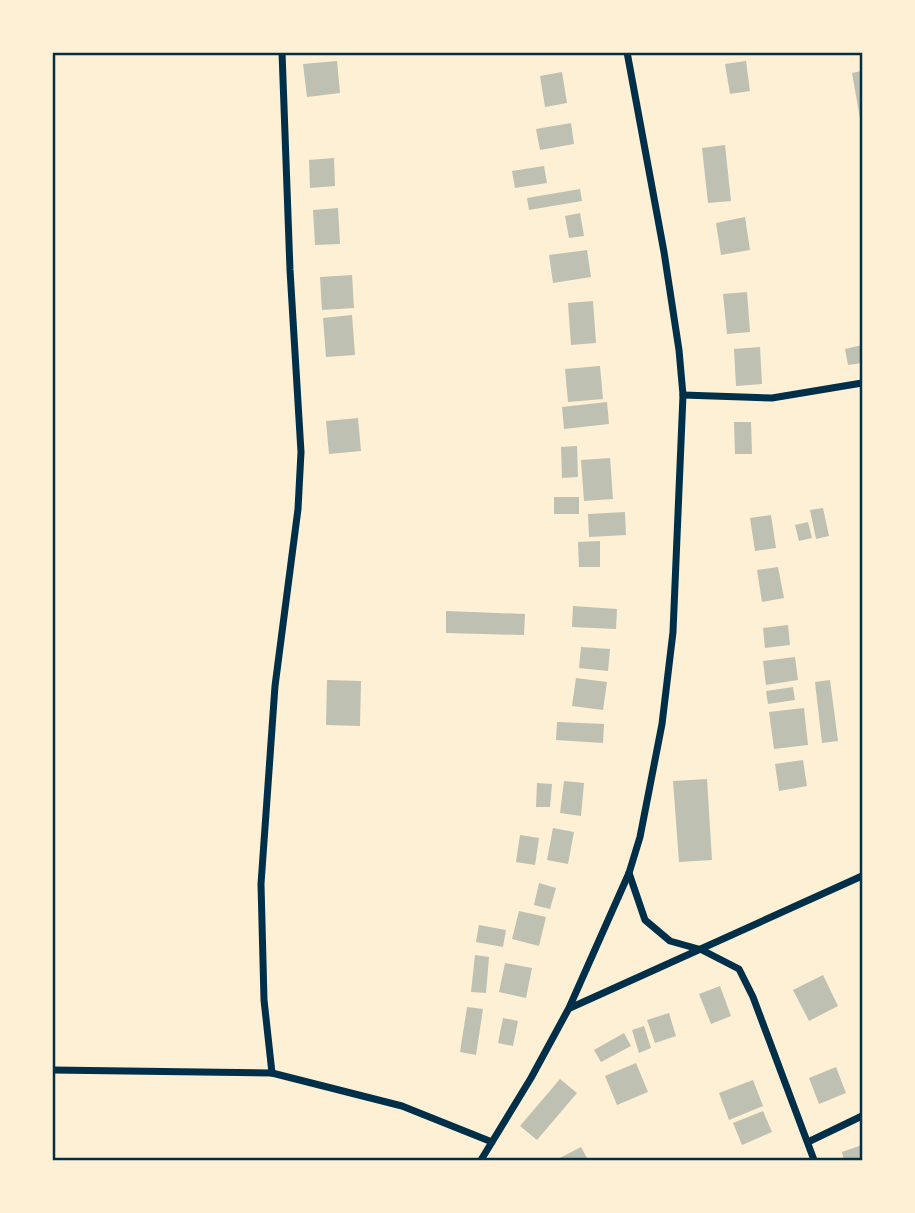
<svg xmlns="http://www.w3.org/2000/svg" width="915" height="1213" font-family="'Exo 2',sans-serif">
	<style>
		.building { fill: #bec0b2 }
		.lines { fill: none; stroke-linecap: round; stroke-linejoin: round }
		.minor { stroke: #003049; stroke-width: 7 }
		.neatline { fill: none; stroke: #003049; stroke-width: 2.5 }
	</style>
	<rect width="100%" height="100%" fill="#fdf0d5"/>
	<!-- building -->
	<g class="building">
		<polygon points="337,61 340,93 307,97 303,64"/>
		<polygon points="746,61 750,91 730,94 725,64"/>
		<polygon points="862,71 862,124 861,124 852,73"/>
		<polygon points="562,72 567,103 545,107 540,76"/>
		<polygon points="571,123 574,144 540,150 536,129"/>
		<polygon points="725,145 731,201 708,203 702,148"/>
		<polygon points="334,158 335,186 310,188 309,160"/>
		<polygon points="544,166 547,183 515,188 512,171"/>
		<polygon points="580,189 582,201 529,210 527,198"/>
		<polygon points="338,208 340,244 315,245 313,210"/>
		<polygon points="580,213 584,236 569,238 565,216"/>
		<polygon points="745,217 750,250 721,255 716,223"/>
		<polygon points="587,250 591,277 553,283 549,255"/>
		<polygon points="352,275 354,308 322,310 320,277"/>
		<polygon points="747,292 750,332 727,334 723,294"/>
		<polygon points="593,301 596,343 571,345 568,303"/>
		<polygon points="352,315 355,355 326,357 323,318"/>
		<polygon points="862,345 862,363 848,365 845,349"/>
		<polygon points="760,347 762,384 736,386 734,349"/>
		<polygon points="600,366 603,399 568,402 565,369"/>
		<polygon points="607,402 609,424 564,429 562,407"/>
		<polygon points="358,418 361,451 329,454 326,421"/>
		<polygon points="734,422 751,422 752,454 735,454"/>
		<polygon points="577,446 578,477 562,478 561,447"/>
		<polygon points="610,458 613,499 584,501 581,460"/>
		<rect x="554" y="497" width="25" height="17"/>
		<polygon points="823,508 829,536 816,539 810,510"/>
		<polygon points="625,512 626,535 589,537 588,514"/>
		<polygon points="771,515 776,548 755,551 750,518"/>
		<polygon points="808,522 812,538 799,541 795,525"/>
		<polygon points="600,541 600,567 579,567 578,542"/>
		<polygon points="778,567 784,598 762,602 757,570"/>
		<polygon points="573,606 617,609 616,629 572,627"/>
		<polygon points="446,611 525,614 524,635 446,633"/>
		<polygon points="788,625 790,645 765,648 763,628"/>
		<polygon points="581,647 610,649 608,671 579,668"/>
		<polygon points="795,657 798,680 766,685 763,661"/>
		<polygon points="576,678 607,682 603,710 572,706"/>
		<polygon points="327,680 361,681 360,726 326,725"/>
		<polygon points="830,680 838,741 822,743 815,682"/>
		<polygon points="793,687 795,700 768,704 766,691"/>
		<polygon points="804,708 808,745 774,749 769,712"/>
		<polygon points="557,722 604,724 603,743 556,740"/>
		<polygon points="803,760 807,786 779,791 775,764"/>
		<polygon points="707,779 712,860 679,862 673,781"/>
		<polygon points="564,781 584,783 581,816 560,813"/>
		<polygon points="537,783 552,784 550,807 536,807"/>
		<polygon points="553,828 574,832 568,864 547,860"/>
		<polygon points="520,835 539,838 535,865 516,862"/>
		<polygon points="539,883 556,888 550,909 534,905"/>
		<polygon points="519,911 546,917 539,946 512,939"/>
		<polygon points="479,925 506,930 503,947 476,942"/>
		<polygon points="475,955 489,957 486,993 471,992"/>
		<polygon points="505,963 532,968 526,998 499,992"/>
		<polygon points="823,975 838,1006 809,1021 793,990"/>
		<polygon points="720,986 731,1016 711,1024 699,994"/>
		<polygon points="467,1007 483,1009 476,1055 460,1052"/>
		<polygon points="669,1013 676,1036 655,1043 647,1020"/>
		<polygon points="503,1018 518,1021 513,1046 498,1043"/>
		<polygon points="644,1026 651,1048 639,1053 632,1030"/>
		<polygon points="624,1033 631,1046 601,1062 594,1050"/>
		<polygon points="636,1063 648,1092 617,1105 605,1076"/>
		<polygon points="836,1067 846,1093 819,1104 809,1078"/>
		<polygon points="560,1079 577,1093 537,1140 520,1126"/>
		<polygon points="753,1080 763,1106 729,1120 719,1093"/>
		<polygon points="763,1111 772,1132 742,1145 733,1123"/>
		<polygon points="862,1145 862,1160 844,1160 842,1152"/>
		<polygon points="581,1147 588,1160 556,1160"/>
	</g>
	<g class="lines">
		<!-- minor -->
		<g class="minor">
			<polyline points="683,395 772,398 862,383"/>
			<polyline points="629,873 645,920 670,941 702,950 739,969 753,997 814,1160"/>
			<polyline points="570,1008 862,876"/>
			<polyline points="52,1070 272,1073 402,1106 492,1142"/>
			<polyline points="272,1073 264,1000 261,884 275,686 298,509 301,452 290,270 282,52"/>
			<polyline points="808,1142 862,1116"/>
			<polyline points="481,1160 531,1078 569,1008 629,873 640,837 662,724 673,632 683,395 679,350 664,252 627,52"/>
		</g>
	</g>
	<!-- border -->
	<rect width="915" height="1213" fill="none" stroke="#fdf0d5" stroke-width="108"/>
	<rect x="54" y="54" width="807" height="1105" class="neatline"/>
</svg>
